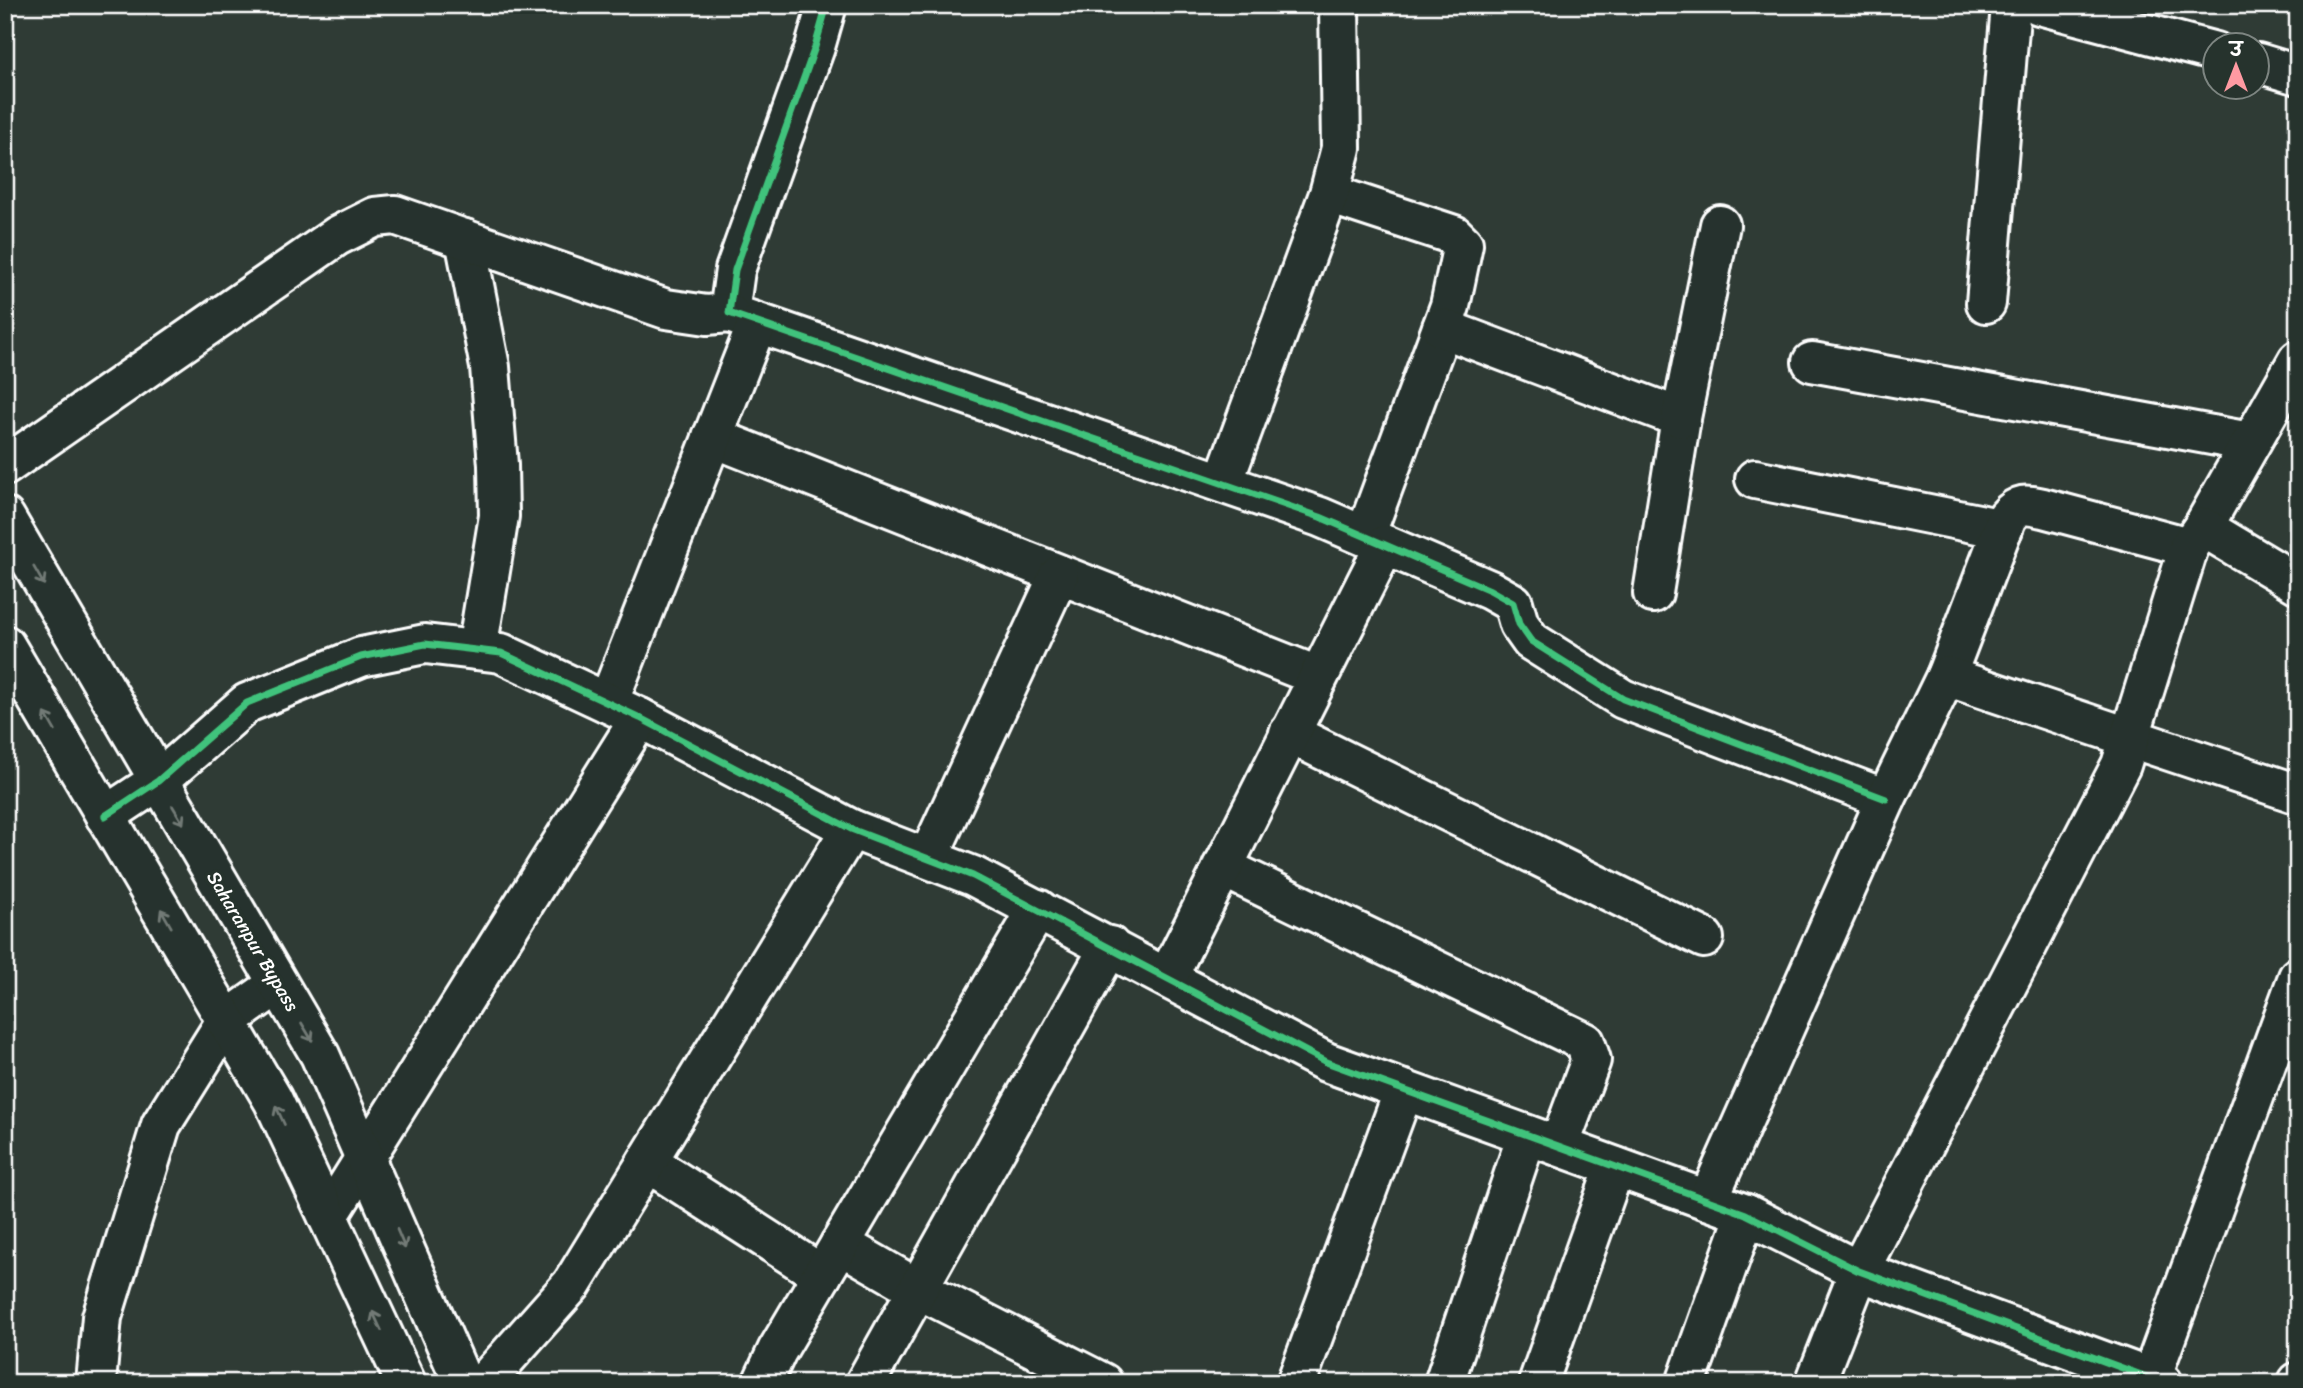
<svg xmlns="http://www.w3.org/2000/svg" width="2303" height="1388" font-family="Sriracha,'Playpen Sans Deva',sans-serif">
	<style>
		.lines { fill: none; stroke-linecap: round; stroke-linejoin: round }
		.minor-casing { stroke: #fff; stroke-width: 44 }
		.major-casing { stroke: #fff; stroke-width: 44 }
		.minor { stroke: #26332d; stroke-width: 38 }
		.major { stroke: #26332d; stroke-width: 38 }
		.cycleway-casing { stroke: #26332d; stroke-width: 11 }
		.cycleway { stroke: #40c37c; stroke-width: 7 }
		.oneway { stroke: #727a76 }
		.labels { text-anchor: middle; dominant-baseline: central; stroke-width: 7; stroke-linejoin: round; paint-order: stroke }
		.street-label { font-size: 19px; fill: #fff; stroke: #26332d }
	</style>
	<rect width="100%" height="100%" fill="#2f3b35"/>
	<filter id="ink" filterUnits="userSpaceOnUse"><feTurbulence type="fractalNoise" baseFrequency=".0143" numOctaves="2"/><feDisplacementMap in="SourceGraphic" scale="14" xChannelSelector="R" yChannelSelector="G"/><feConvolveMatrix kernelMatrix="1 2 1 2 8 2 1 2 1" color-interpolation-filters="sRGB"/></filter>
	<g filter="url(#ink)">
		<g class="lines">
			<defs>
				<g id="minor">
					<polyline points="827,5 815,47 735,270 729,313 1320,517 1490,590 1513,603 1519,624 1531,641 1623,699 1886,799"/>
					<polyline points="2039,5 2216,52"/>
					<polyline points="2258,63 2298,75"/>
					<polyline points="1329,194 1454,235 1463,244 1450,306 1365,536"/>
					<polyline points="465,239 490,367 498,465 499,516 477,650"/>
					<polyline points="1986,303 2011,5"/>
					<polyline points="1442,328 1681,418 1653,593"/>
					<polyline points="1812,362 2250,442"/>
					<polyline points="1681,418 1720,225"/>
					<polyline points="712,437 1317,676"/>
					<polyline points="5,466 337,236 375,217 395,215 666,309 707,315 729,313"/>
					<polyline points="1755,479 2003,529"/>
					<polyline points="1223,483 1329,194 1341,148 1339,5"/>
					<polyline points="2203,527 2298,360"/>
					<path d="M1946,676l61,-159c12,-14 19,-13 36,-9l146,39"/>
					<polyline points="608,703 757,324"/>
					<polyline points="1289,733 1704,938"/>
					<polyline points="105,816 158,781 247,703 361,657 425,644 501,653 640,718 851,829 973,876 1326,1062 1746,1214 1859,1271 2163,1383"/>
					<polyline points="928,858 1059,575"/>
					<polyline points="1222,867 1585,1042 1591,1060 1559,1146"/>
					<polyline points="1168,976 1385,545"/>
					<polyline points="647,1162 822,1275"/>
					<polyline points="1708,1200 1886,799 1946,676 2298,794"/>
					<polyline points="328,1217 640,718"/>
					<polyline points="840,1244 918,1289 1103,1383"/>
					<polyline points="2151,1378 2298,977"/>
					<polyline points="96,1383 102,1317 161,1125 226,1021 278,984"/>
					<polyline points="484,1383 572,1284 851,829"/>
					<polyline points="762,1383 777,1351 1038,909"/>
					<polyline points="865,1383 1110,946"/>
					<polyline points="1296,1383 1404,1090"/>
					<polyline points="1444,1383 1527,1135"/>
					<polyline points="1538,1383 1615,1167"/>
					<polyline points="1686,1383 1746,1214"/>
					<polyline points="1815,1383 1859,1271 2121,765 2189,547 2203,527 2298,584"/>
					<polyline points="2298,1383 2298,1382"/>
				</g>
				<g id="major">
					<polyline points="5,517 320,1055 463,1383"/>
					<polyline points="5,645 273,1100 406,1383"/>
				</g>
			</defs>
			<!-- minor casing -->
			<use href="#minor" class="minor-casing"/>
			<!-- major casing -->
			<use href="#major" class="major-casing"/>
			<!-- minor -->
			<use href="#minor" class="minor"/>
			<!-- major -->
			<use href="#major" class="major"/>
			<defs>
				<g id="cycleway">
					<polyline points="827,5 815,47 735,270 729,313 1320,517 1490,590 1513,603 1519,624 1531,641 1623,699 1886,799"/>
					<polyline points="105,816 158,781 247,703 361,657 425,644 501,653 640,718 851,829 973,876 1326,1062 1746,1214 1859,1271 2163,1383"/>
				</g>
			</defs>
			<!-- cycleway casing -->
			<use href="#cycleway" class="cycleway-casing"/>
			<!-- cycleway -->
			<use href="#cycleway" class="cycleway"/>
		</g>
		<!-- one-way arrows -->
		<defs><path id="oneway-shaft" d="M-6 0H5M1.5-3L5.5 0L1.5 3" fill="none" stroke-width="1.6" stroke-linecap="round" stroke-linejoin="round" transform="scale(1.75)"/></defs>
		<g class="oneway">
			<use href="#oneway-shaft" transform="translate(39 576) rotate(60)"/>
			<use href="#oneway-shaft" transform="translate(50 722) rotate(-120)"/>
			<use href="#oneway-shaft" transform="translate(178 815) rotate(59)"/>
			<use href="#oneway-shaft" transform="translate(166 918) rotate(-120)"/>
			<use href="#oneway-shaft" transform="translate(307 1032) rotate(59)"/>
			<use href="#oneway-shaft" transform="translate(280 1115) rotate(-115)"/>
			<use href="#oneway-shaft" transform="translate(401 1239) rotate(67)"/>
			<use href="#oneway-shaft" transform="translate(377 1321) rotate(-115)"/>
		</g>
	</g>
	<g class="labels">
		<!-- street labels -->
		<g class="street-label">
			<text transform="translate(253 941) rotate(59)">Saharanpur Bypass</text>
		</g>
	</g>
	<!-- margin -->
	<rect width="2303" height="1388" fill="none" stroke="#26332d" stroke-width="28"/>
	<rect x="14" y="14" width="2275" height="1360" fill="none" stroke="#fff" stroke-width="2.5" filter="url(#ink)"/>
	<!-- north arrow -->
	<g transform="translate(2236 66)"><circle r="33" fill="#26332d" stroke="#7d8581" stroke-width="2"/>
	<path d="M0-5L12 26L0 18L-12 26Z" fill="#ff9aa2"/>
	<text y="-10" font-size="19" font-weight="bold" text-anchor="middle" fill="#ffffff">उ</text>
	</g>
</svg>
